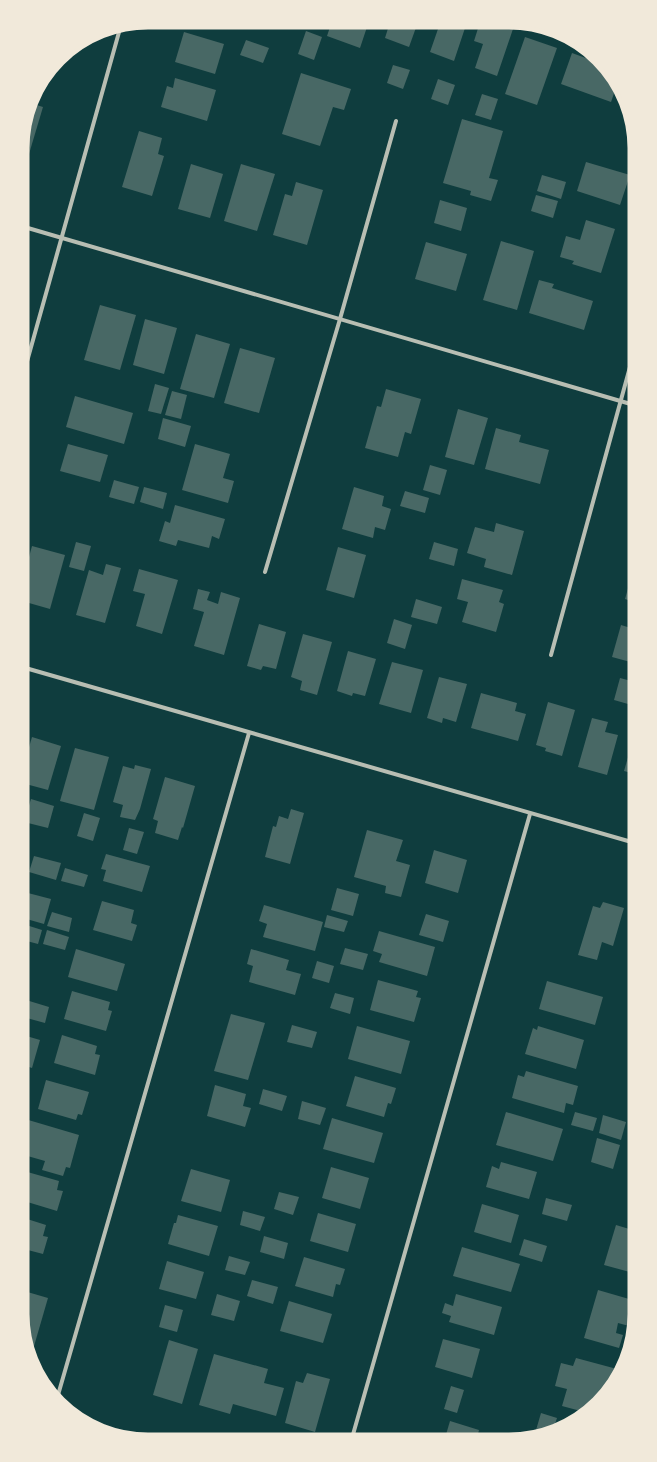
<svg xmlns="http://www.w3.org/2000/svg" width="657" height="1462" font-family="Commissioner,sans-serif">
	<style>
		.building { fill: #486865 }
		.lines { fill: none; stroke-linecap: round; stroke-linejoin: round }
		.minor { stroke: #b8beb3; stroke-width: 4 }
		.rim { fill: none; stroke: #f1e9da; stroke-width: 5 }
	</style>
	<rect width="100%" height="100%" fill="#0f3d3e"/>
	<!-- building -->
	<g class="building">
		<polygon points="332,21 369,21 360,48 327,36"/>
		<polygon points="390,22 418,22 409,47 385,38"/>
		<polygon points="432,22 467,22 454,61 430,52 438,29 431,26"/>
		<polygon points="480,22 496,27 497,22 503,22 514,26 497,76 475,68 483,44 474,41"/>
		<polygon points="306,31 322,37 314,60 298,54"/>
		<polygon points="184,32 224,44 215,74 175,62"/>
		<polygon points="525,37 557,48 537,105 505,94"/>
		<polygon points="246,40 269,48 263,63 240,55"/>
		<polygon points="572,53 605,65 616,77 618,82 611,102 561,84"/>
		<polygon points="55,63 52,74 47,73"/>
		<polygon points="393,65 410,70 403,89 387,83"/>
		<polygon points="301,73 351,89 344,110 333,107 320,146 282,134"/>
		<polygon points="175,78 216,90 207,121 161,107 167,86 173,88"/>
		<polygon points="438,79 455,85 448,105 431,99"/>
		<polygon points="482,94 498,99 491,120 475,115"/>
		<polygon points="30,103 43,107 26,164 20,162 20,139"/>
		<polygon points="631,112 633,114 633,129 626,127"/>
		<polygon points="462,119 503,131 489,178 498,180 491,201 470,195 471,191 443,183"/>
		<polygon points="139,131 162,138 158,154 164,156 152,196 122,187"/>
		<polygon points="586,162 630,175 620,205 577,191"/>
		<polygon points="191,164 223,174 210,218 178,209"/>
		<polygon points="241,164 275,174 257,231 224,221"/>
		<polygon points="542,175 566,182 561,199 537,191"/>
		<polygon points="296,182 323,190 307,245 273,235 285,194 292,196"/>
		<polygon points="536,195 558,201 553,218 531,211"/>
		<polygon points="440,200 467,208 461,231 434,223"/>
		<polygon points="586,220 615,229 601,273 572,264 574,261 560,257 566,236 580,240"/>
		<polygon points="501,241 534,251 517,310 483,300"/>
		<polygon points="426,242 467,254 456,291 415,279"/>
		<polygon points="539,280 554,284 552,288 593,301 584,330 529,313"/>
		<polygon points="100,305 136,315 120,370 84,360"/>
		<polygon points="145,319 177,328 164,374 133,365"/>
		<polygon points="196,334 230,344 214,398 180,389"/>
		<polygon points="240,348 275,358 259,413 224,403"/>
		<polygon points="155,384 169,388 161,414 148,411"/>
		<polygon points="386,389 421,399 411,434 405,432 398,457 365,448 377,406 381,407"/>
		<polygon points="172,391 187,395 181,419 165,415"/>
		<polygon points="75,396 133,413 124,444 66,427"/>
		<polygon points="458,409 488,418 474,465 445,457"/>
		<polygon points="163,418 191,426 185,447 158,439"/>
		<polygon points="496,428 521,435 519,442 549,450 540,484 485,469"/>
		<polygon points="68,444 108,455 100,482 60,471"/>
		<polygon points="195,444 230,454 223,478 234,481 228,503 182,490"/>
		<polygon points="430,465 447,470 440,495 423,490"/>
		<polygon points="114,480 139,487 134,504 109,497"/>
		<polygon points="144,487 167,493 163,509 140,502"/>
		<polygon points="354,487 384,496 382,506 391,509 385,530 375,527 373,538 342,529"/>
		<polygon points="405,491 429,498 425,513 400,506"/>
		<polygon points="175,505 225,519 219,539 212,536 209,548 178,540 176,546 159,541 165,521 170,523"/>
		<polygon points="634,510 634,524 630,523"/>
		<polygon points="496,523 524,531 512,575 484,567 486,559 467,553 475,527 494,532"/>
		<polygon points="76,542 91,546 84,571 69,567"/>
		<polygon points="434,542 458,549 454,566 429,559"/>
		<polygon points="32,546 65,555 50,609 22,601 22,583"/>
		<polygon points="338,547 366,555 354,598 326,590"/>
		<polygon points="106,564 121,568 105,623 76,615 89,570 103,575"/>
		<polygon points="634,567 634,602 625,599"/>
		<polygon points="139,569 178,580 162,634 136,626 145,594 133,591"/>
		<polygon points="462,579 503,590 499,602 504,604 496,632 462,622 468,602 457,599"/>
		<polygon points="198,589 210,592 207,600 218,604 221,592 240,598 224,655 194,646 204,612 193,609"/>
		<polygon points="416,599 442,607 437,624 411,617"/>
		<polygon points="394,619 412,625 405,649 387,643"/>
		<polygon points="259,624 286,632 276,669 263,666 261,670 247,666"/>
		<polygon points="621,625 634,629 634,663 612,657"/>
		<polygon points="303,634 332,642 317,695 300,690 302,681 291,677"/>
		<polygon points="348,651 376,659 365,696 353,693 352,696 337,691"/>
		<polygon points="392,662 423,670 411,713 379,704"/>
		<polygon points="439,677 467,684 456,722 443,718 442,723 427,718"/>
		<polygon points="620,678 635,682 635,706 614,700"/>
		<polygon points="481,693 517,703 515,711 526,714 518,741 471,728"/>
		<polygon points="548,702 575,710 562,756 545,751 546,748 536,745"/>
		<polygon points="592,718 608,722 605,732 618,735 607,775 578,767"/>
		<polygon points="32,737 61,746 48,790 22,783 22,771"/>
		<polygon points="634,737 635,737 635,774 624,771"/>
		<polygon points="75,748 109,757 94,810 60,801"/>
		<polygon points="135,765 151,769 140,809 135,820 120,817 123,805 113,802 123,766 134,769"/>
		<polygon points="165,777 195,786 183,828 182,827 178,840 155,833 158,821 153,819"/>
		<polygon points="31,799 54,806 48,828 24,822"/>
		<polygon points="291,809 304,813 290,864 265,857 273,826 276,827 279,816 288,819"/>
		<polygon points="84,813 100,818 93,841 77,836"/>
		<polygon points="129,828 144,832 137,854 123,850"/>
		<polygon points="367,830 403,840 396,861 410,865 401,897 385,893 386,886 354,877"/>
		<polygon points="434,850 467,860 458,893 425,883"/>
		<polygon points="106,854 150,866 142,892 103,881 106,870 101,869"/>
		<polygon points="34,856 61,863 56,880 29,872"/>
		<polygon points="65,868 88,875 84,887 61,881"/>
		<polygon points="337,888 359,894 353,916 331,910"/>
		<polygon points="28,893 51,899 44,924 23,918 23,909"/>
		<polygon points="102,901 134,910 131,923 137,925 132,941 93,930"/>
		<polygon points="603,902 624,908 613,946 602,942 597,960 578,955 593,906 600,908"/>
		<polygon points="264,905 323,922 315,951 263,937 267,924 259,921"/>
		<polygon points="52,912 72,918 69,932 47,926"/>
		<polygon points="426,914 449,921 443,942 419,935"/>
		<polygon points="327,915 348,921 344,932 324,927"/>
		<polygon points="23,924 42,930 38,944 23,940"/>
		<polygon points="47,930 69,937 65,950 43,944"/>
		<polygon points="635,930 635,949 630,948"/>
		<polygon points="379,931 435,947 427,976 379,962 382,954 373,951"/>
		<polygon points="345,948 368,954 363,970 340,964"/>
		<polygon points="76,949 125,964 117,991 68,977"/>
		<polygon points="251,949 289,960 286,970 301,974 295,995 249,982 253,966 247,964"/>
		<polygon points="317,961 334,966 329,983 312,978"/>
		<polygon points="378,980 418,991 416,997 421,998 414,1022 370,1010"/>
		<polygon points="547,981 603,997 595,1025 539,1009"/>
		<polygon points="72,991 110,1002 108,1010 112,1011 106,1031 64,1019"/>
		<polygon points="335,993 354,998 350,1014 330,1008"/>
		<polygon points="26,1000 49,1007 45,1023 23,1017 23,1008"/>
		<polygon points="231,1014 265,1023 248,1080 214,1071"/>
		<polygon points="292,1025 317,1032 312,1048 287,1042"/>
		<polygon points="357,1026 410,1041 401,1074 348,1059"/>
		<polygon points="538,1026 584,1040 576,1069 525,1054 533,1028 537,1030"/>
		<polygon points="23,1035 40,1040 32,1068 23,1065"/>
		<polygon points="62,1035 97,1046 95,1054 100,1055 95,1075 54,1063"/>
		<polygon points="526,1071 578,1086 573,1105 566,1103 564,1113 512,1098 518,1075 524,1077"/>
		<polygon points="355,1076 396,1088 391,1104 388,1103 384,1117 346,1106"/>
		<polygon points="46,1080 89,1092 82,1115 78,1114 76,1120 38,1109"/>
		<polygon points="215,1085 246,1094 243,1106 251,1108 245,1127 207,1116"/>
		<polygon points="263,1089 287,1096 282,1111 259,1104"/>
		<polygon points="302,1101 326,1108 320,1125 298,1119"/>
		<polygon points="506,1112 563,1129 553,1161 496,1145"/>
		<polygon points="575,1112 597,1118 593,1131 571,1125"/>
		<polygon points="603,1115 626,1122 621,1140 599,1133"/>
		<polygon points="332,1118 383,1133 374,1163 323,1149"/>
		<polygon points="25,1119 79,1135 70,1168 66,1167 63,1176 42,1170 45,1161 24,1155 24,1124"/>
		<polygon points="597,1138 620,1145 613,1169 591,1162"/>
		<polygon points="501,1162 537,1172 529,1199 486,1187 492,1166 499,1169"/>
		<polygon points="331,1167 369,1178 360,1209 322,1198"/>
		<polygon points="191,1169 230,1180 221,1212 181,1201"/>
		<polygon points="24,1171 59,1181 57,1190 63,1191 57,1211 24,1201"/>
		<polygon points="636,1190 636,1214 630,1212"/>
		<polygon points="279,1192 299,1197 293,1215 274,1209"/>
		<polygon points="546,1198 572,1205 567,1221 542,1214"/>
		<polygon points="482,1204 519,1215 511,1243 474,1232"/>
		<polygon points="243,1211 265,1217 260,1231 240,1225"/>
		<polygon points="318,1213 356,1224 348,1252 310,1241"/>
		<polygon points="178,1215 218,1226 209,1256 168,1244 174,1223 176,1223"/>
		<polygon points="24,1218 46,1225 43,1236 48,1237 43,1254 24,1249"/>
		<polygon points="616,1225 636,1231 637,1274 604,1265"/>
		<polygon points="264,1236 288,1243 284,1259 260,1252"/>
		<polygon points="524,1239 547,1246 542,1262 519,1255"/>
		<polygon points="462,1247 520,1264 511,1292 453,1276"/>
		<polygon points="229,1256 250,1262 245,1275 225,1270"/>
		<polygon points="304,1257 345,1269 340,1285 336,1284 333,1297 295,1286"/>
		<polygon points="167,1261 204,1272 196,1299 159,1289"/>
		<polygon points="252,1280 278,1287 273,1304 247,1296"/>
		<polygon points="598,1290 636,1301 629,1326 618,1323 616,1333 623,1335 619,1348 584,1338"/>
		<polygon points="24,1291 48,1298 32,1353 26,1351 24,1348"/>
		<polygon points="217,1294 240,1301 234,1321 211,1315"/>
		<polygon points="456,1294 502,1307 494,1335 449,1322 451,1316 442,1313 445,1303 453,1306"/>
		<polygon points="289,1301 332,1314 323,1343 280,1331"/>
		<polygon points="165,1305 183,1310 177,1332 159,1327"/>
		<polygon points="443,1339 480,1349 472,1378 435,1367"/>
		<polygon points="169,1340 198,1349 182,1404 153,1395"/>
		<polygon points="214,1354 268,1369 264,1383 284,1388 276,1416 233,1404 230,1414 199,1405"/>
		<polygon points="576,1358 617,1369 610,1392 609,1393 600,1391 598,1399 602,1400 588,1413 562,1406 567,1389 555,1386 561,1363 573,1366"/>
		<polygon points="307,1373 330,1379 315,1432 285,1423 296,1381 303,1383"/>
		<polygon points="451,1386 464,1390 457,1413 444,1409"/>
		<polygon points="541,1413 557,1418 552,1433 543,1438 535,1438 534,1437"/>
		<polygon points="450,1421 479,1430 477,1438 445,1438"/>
	</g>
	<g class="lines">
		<!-- minor -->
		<g class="minor">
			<polyline points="21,226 634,405"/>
			<polyline points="21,383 121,25"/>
			<polyline points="265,572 340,319 396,121"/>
			<polyline points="551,655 633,356"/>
			<polyline points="22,667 635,843"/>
			<polyline points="56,1402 249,733"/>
			<polyline points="352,1438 530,814"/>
		</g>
	</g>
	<!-- crop -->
	<path d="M0 0H657V1462H0ZM148 27H509A121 121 0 0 1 630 148V1314A121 121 0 0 1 509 1435H148A121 121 0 0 1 27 1314V148A121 121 0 0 1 148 27Z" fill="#f1e9da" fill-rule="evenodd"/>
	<path class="rim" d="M148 27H509A121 121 0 0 1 630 148V1314A121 121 0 0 1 509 1435H148A121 121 0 0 1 27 1314V148A121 121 0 0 1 148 27Z"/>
</svg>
